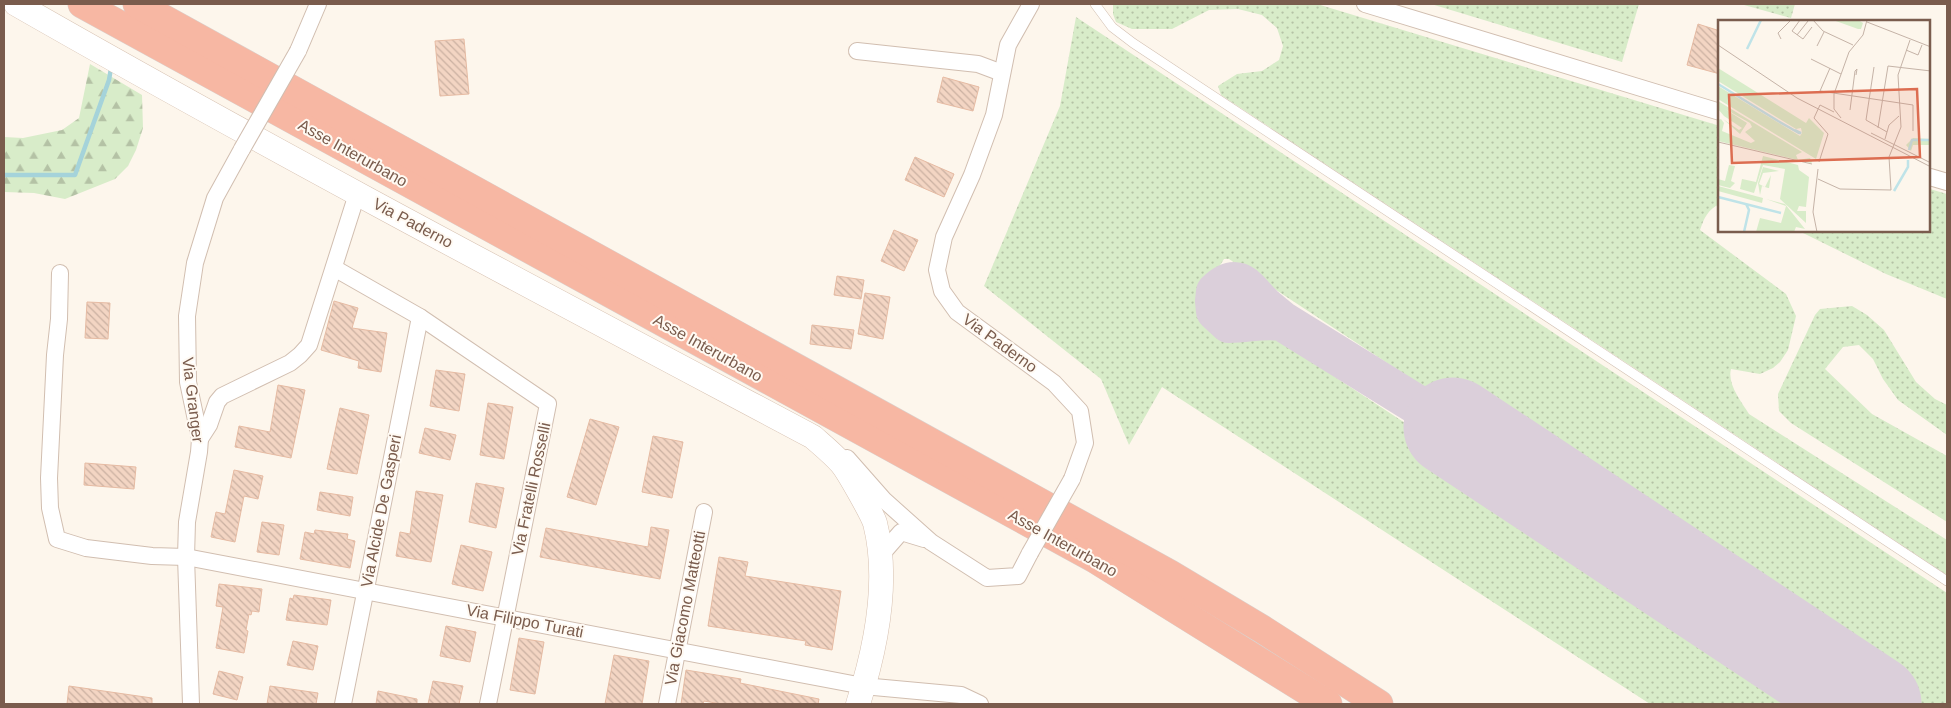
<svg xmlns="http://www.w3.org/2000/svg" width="1951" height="708" font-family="Arial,sans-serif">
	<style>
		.grass { fill: url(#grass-dots) }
		.forest { fill: url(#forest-firs) }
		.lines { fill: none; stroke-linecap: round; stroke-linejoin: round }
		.stream { stroke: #a5d3da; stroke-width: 4.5 }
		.taxiway { stroke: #dbcfda; stroke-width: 40 }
		.runway { stroke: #dbcfda; stroke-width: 99 }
		.building { fill: url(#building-back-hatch); stroke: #e6bba3 }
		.lane-casing { stroke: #d1beb0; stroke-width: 10 }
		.street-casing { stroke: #d1beb0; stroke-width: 18 }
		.secondary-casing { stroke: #d6c0b0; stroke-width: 25 }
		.highway-casing { stroke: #dad1cd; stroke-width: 29 }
		.lane { stroke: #fff; stroke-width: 9 }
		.street { stroke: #fff; stroke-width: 16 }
		.secondary { stroke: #fff; stroke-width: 24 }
		.highway { stroke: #f7b7a3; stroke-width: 28 }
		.street-bridge-casing { stroke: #d1beb0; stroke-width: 18; stroke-linecap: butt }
		.street-bridge { stroke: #fff; stroke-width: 16 }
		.labels { text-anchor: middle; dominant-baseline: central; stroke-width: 4; stroke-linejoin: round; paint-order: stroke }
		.street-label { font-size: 16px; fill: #7a5c4d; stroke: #fffaf3 }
		.inset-river { fill: none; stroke: #bfe3e8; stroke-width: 2.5 }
		.inset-road { fill: none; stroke: #c5b3a7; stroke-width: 1 }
		.view { fill: #dc6d51; fill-opacity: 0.15; stroke: #dc6d51; stroke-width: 2.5 }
		.inset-edge { fill: none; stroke: #7a5c4d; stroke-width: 2.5 }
	</style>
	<defs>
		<pattern id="grass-dots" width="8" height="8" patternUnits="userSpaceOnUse" patternTransform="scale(1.25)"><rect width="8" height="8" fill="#d8ecc9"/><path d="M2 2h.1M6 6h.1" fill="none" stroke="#b4c2a5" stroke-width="1.8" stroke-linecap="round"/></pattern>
		<pattern id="forest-firs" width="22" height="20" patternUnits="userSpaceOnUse" patternTransform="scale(1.25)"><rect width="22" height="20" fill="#d8ecc9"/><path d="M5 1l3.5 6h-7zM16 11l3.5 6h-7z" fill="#b4c2a5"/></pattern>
		<pattern id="building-back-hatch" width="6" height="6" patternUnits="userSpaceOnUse" patternTransform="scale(1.25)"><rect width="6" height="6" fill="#f3d5c3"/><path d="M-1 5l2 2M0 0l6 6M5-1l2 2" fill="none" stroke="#cab0a1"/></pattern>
	</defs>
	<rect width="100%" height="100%" fill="#fdf6ec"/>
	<!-- grass -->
	<g class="grass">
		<path d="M1113,4h204l403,122v78c-12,5 -16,14 -20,26l86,64 10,22 -8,34 -8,12 -7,6 -13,6 -29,-5c-4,15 10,32 18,45l198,126v35l-726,-480 -3,-9 19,-12 25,-3 17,-11 4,-14 -6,-18 -15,-13 -24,-6 -29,1 -37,19h-40l-16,-7 -3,-8z"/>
		<polygon points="1431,4 1639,4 1622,62"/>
		<polygon points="1745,4 1795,4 1791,18 1744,5"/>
		<path d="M1076,17l871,576v111h-41l-677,-445h-5c-8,13 -19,28 -22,42 -3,20 13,45 36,39 7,-1 14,-7 21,-10l8,2 564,372h-181l-488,-317 -33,58 -28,-66 -117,-93 76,-180z"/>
		<polygon points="1930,189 1947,194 1947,299 1886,274 1799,231 1930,231"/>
		<polygon points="1852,306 1867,315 1884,330 1916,382 1935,399 1947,405 1947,435 1898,400 1883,379 1873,359 1859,345 1843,347 1825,369 1872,414 1947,456 1947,522 1791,423 1779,411 1778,394 1815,315 1820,309"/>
	</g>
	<!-- forest -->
	<polygon class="forest" points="90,64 142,95 143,128 136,150 128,166 115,179 65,199 34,193 4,192 4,137 23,138 62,130 79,118"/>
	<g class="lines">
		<!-- stream -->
		<polyline class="stream" points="4,175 75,175 109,80 111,68"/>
		<!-- taxiway -->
		<path class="taxiway" d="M1282,321c-21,-3 -33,2 -53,2l-13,-12 -1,-10 1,-9c23,-23 32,-1 48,14 5,5 12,10 18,15l171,106"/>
		<!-- runway -->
		<polyline class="runway" points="1453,427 1872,704"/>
	</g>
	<!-- building -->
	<g class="building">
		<polygon points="1698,24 1720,31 1720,74 1687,65"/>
		<polygon points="464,39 469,94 440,96 435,41"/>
		<polygon points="943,77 979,87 973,111 937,102"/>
		<polygon points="915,157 954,174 944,197 905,180"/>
		<polygon points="894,230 918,240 904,271 881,261"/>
		<polygon points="837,276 864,280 861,299 834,295"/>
		<polygon points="865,293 890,297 883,339 858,334"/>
		<polygon points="334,301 358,308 352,328 387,333 381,372 358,368 359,361 321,350"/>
		<polygon points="87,302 110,303 108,339 85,338"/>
		<polygon points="812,325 854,330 851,349 810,344"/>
		<polygon points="436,370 465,374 459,411 430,406"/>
		<polygon points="278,385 305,390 291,458 235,447 239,426 270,432"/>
		<polygon points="488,403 513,407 504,459 480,455"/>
		<polygon points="340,408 369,415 357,474 327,469"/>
		<polygon points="590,419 619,427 596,505 567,497"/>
		<polygon points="425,428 456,435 450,460 419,453"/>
		<polygon points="653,436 683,442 672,498 642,492"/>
		<polygon points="85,463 136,467 134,489 84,485"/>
		<polygon points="234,470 263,476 258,499 244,496 235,542 211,537 216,512 225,514"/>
		<polygon points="476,483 504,488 496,528 469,522"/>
		<polygon points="416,491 443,495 431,562 396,556 400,532 410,534"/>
		<polygon points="320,492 353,497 350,516 317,510"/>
		<polygon points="262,522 284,525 279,555 257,552"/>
		<polygon points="651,527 669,530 660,579 540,557 546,528 648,547"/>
		<polygon points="315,530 348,534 347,539 355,541 350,568 300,559 305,532 314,534"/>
		<polygon points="461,545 492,552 483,591 452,584"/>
		<polygon points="719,557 748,562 745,576 841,591 832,650 805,645 806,641 708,626"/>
		<polygon points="219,584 262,589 259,612 252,611 251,615 249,614 246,630 248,631 244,653 216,648 223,607 216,606"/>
		<polygon points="294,595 331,600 327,625 286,620 290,598 293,599"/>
		<polygon points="446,626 476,632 470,662 440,656"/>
		<polygon points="519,638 544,642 535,694 510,690"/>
		<polygon points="293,641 318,646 313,670 287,665"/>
		<polygon points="614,655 649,661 642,704 605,704"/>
		<polygon points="686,670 741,679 740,683 819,699 818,704 721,704 704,701 703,704 681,704"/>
		<polygon points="219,671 243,677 237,700 213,694"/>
		<polygon points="433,681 463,686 459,704 428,704"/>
		<polygon points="69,686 152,698 152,704 67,704"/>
		<polygon points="270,686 318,693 316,704 267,704"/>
		<polygon points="378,691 417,699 417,704 376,704"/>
	</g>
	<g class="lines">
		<defs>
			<polyline id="lane" points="1095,4 1112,27 1133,43 1947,581"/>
			<g id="street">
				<polyline points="1031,4 1008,45 994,115 972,175 944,237 937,270 942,291 957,312 1054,383 1080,411 1085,443 1072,479"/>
				<polyline points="1365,4 1720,112"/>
				<polyline points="298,51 318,4"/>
				<polyline points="857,51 978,64 1002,73"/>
				<polyline points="1930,177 1947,182"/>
				<polyline points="334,268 420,317 548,404 488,704"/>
				<polyline points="60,273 59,319 55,355 49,478 50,508 57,539 86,548 152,556 186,557 863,686 961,695 980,704"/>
				<polyline points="200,439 209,425 217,402 222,396 290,363 300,355 309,345 357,194"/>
				<polyline points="847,458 884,500 931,542 987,578 1018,576 1030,553"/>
				<polyline points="880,556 901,532 924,539"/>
				<polyline points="191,704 186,557 187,522 199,452 200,439 188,382 187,316 195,263 215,198 242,149"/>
				<polyline points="343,704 420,317"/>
				<polyline points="667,704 704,512"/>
			</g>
			<path id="secondary" d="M16,4c262,150 530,291 797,433 9,8 20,17 28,26 7,8 31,51 34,60 15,59 1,125 -17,181"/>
			<g id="highway">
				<polyline points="82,4 1095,559 1328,704"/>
				<polyline points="137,4 1170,574 1262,629 1379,704"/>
			</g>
		</defs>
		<!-- lane casing -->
		<use href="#lane" class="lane-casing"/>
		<!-- street casing -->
		<use href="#street" class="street-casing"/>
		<!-- secondary casing -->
		<use href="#secondary" class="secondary-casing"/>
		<!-- highway casing -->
		<use href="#highway" class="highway-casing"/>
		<!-- lane -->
		<use href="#lane" class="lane"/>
		<!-- street -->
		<use href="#street" class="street"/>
		<!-- secondary -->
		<use href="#secondary" class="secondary"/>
		<!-- highway -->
		<use href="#highway" class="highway"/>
		<defs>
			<g id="street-bridge">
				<polyline points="242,149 298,51"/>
				<polyline points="1030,553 1072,479"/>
			</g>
		</defs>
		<!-- street-bridge casing -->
		<use href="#street-bridge" class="street-bridge-casing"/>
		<!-- street-bridge -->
		<use href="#street-bridge" class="street-bridge"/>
	</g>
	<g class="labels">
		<!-- street labels -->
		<g class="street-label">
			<text transform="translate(353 153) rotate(29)">Asse Interurbano</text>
			<text transform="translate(413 223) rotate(28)">Via Paderno</text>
			<text transform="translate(1000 343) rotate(36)">Via Paderno</text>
			<text transform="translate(708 348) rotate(29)">Asse Interurbano</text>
			<text transform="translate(193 400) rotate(83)">Via Granger</text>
			<text transform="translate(531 489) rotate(-78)">Via Fratelli Rosselli</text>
			<text transform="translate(381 511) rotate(-79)">Via Alcide De Gasperi</text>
			<text transform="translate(1063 543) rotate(29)">Asse Interurbano</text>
			<text transform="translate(685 608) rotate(-79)">Via Giacomo Matteotti</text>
			<text transform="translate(525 621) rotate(11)">Via Filippo Turati</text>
		</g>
	</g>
	<!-- overview -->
	<g transform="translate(1718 20)">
		<rect width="212" height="212" fill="#fdf6ec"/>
		<path d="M0,48l88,55 3,-5 15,15 -8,26 -98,-60v-13l82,50 2,-3 -1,-5 -5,1 -78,-48zM0,81l84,51 -6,3 2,5 12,-2 2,4 -1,1 -93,-22v-21l3,-1 3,4 -2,8 29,12 4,-2 -10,-9 7,-5 -2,-4 -25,-14 22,14 -7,11 -17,-15 16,11 3,-2 -18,-12 -6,-7zM45,136l35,9 1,5 10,7 -3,30 -7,-1 -2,5h9v12l-26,-24 5,-30 -22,-4 -9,28 -14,-4 2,-10 14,3zM11,145l6,1 -4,15 4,2 -5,5 -12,-3v-6l7,2zM45,147l16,4 -16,2 -4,11 6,3 6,-12 -2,13h-1l-6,-2 -2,9 -2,-12zM0,166l45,12 -1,5 -44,-12zM48,179l19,5 20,25 -9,-2 -2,5h-38l4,-14 21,5 5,-17z" fill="#d8ecc9"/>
		<path d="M195,118l17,1v6h-17l-2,6 -5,-6z" fill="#d8ecc9"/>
		<path d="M115,0h25l5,3 -2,6h-3z" fill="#d8ecc9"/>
		<path class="inset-river" d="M29,29l14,-29M0,64l60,37M60,101l21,12h2l-6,-3M191,130l3,-10h19M176,171l14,-24v-7M0,177l63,16M26,212l5,-22 -3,-6"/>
		<path class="inset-road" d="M82,0l-8,11 11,8 9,-12M95,0l10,11 30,14M149,2l64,25M79,15l11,-14M63,19l-3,-6 13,-13M0,25l79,53 134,69M99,26l7,-14M188,30l12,5 4,-10M93,39l30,15M156,47l-8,53 21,12M112,48l-10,23 93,14v26M132,90l5,-39 2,-2 -1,6M123,98l-7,-9v-15l15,-42 14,-17 4,-15M160,108l10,-62 43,5M153,113l60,30M167,119l4,-14 10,-9M0,122l94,22M101,142l9,-28 -14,-16 6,-13 14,7M100,159l22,10 51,1 -2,-33 12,-30 -3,-52 12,-35M99,212l-4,-20 5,-43"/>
		<path class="view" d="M199,69l3,68 -188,6 -3,-68z"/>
		<rect width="212" height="212" class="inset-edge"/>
	</g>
	<!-- border -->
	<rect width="1951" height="708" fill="none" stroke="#7a5c4d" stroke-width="10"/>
</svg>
